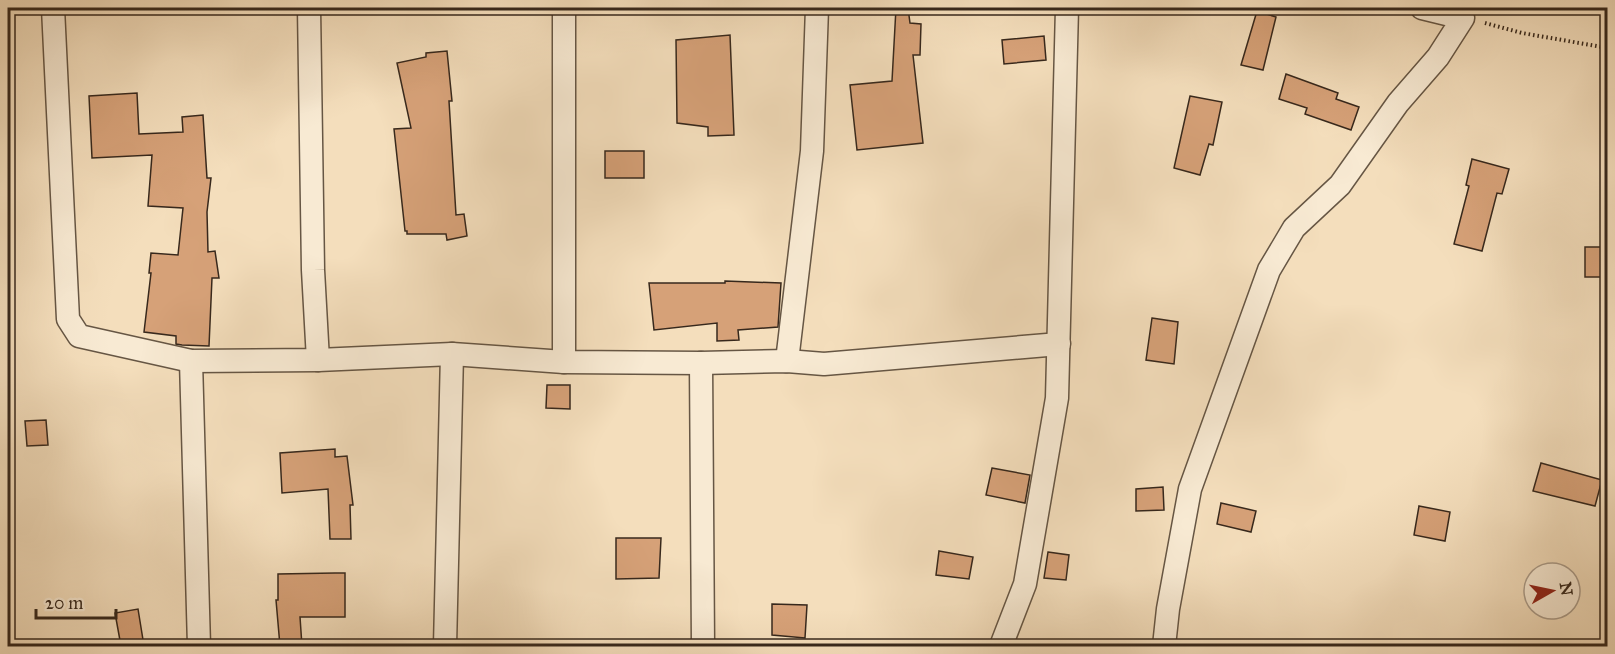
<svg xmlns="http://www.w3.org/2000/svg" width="1615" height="654" font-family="'IM FELL Great Primer',serif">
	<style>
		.building { fill: #d6a178; stroke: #37281c; stroke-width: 1.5 }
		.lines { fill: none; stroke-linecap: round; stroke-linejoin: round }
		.minor-casing { stroke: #665644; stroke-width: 25 }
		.path { stroke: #37281c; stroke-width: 4; stroke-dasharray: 1.5 3; stroke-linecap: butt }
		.minor { stroke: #f8ead3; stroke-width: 22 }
	</style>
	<rect width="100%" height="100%" fill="#f4debc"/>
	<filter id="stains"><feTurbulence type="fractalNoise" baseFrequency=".00333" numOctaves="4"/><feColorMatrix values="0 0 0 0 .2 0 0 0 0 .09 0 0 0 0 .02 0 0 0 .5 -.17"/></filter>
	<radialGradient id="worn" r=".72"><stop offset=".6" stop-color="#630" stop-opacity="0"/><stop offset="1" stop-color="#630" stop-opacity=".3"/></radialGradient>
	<!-- building -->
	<g class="building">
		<polygon points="896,8 908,8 910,23 921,24 920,55 913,55 923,143 857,150 850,85 892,81"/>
		<polygon points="1257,11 1276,17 1263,70 1241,65"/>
		<polygon points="730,35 734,135 708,136 708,127 677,123 676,40"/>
		<polygon points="1044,36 1046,60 1004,64 1002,40"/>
		<polygon points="447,51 452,101 449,101 456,215 464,214 467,236 447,240 446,234 407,234 407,231 405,231 394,129 411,128 397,63 426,57 426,53"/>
		<polygon points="1286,74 1338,93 1336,99 1359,107 1351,130 1305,114 1307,108 1279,99"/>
		<polygon points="137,93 139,134 183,132 182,117 203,115 207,178 211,178 207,212 208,252 215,251 219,278 212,278 209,346 182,345 176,344 176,336 144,332 151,273 149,273 151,253 178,255 183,208 148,206 152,155 92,158 89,96"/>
		<polygon points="1190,96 1222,102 1213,145 1209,144 1200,175 1174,168"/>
		<rect x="605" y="151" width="39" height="27"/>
		<polygon points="1472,159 1509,169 1502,194 1497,193 1482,251 1454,244 1469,186 1466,185"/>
		<rect x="1585" y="247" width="20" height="30"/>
		<polygon points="725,281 781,283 778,327 738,330 739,340 717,341 717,323 654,330 649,283 725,283"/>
		<polygon points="1152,318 1178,322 1174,364 1146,360"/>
		<polygon points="547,385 570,385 570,409 546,408"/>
		<polygon points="46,420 48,445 27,446 25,421"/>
		<polygon points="335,449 335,457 347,456 353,505 350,505 351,539 330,539 328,489 282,493 280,453"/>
		<polygon points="1541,463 1602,480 1595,506 1533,491"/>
		<polygon points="992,468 1030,475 1025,503 986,495"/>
		<polygon points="1163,487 1164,510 1136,511 1136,489"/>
		<polygon points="1221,503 1256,511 1251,532 1217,524"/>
		<polygon points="1419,506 1450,512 1445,541 1414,535"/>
		<polygon points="616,538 661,538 659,578 616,579"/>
		<polygon points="939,551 973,557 969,579 936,575"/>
		<polygon points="1048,552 1069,555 1066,580 1044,578"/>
		<polygon points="335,573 345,573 345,617 300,617 302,646 280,646 276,600 278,600 278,574"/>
		<polygon points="772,604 807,605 805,638 772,635"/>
		<polygon points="138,609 144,646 121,646 115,613"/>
	</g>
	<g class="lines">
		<defs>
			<g id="minor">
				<polyline points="53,8 68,319 79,336 191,361 318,360 452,354 564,362 701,363 787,361 824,364 1059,344"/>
				<polyline points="309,8 313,270 318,360"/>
				<polyline points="191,361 199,646"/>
				<polyline points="787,361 812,151 817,8"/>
				<polyline points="564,362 564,8"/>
				<polyline points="701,363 703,646"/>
				<polyline points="445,646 452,354"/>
				<polyline points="1001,646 1025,584 1057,398 1067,8"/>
				<polyline points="1164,646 1168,609 1190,489 1269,270 1294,228 1340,185 1398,103 1438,57 1463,18 1422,8"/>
			</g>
		</defs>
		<!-- minor casing -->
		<use href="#minor" class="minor-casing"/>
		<!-- path -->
		<polyline class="path" points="1485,23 1522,33 1608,48"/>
		<!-- minor -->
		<use href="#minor" class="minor"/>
	</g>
	<!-- margin -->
	<rect width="1615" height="654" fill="none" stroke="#f4debc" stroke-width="30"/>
	<rect x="9" y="9" width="1597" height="636" fill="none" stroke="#37281c" stroke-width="3"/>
	<rect x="15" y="15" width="1585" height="624" fill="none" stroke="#37281c" stroke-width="1.5"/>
	<!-- north arrow -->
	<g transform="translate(1552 591) rotate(81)"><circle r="28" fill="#f8ead3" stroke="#ab9c8a" stroke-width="1.5"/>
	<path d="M0-4.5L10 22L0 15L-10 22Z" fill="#8f2418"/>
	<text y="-9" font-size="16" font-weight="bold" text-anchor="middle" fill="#37281c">N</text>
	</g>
	<!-- scale -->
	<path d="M36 609v9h80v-9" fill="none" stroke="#37281c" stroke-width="3"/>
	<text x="45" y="609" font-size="18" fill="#37281c" stroke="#f8ead3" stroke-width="4.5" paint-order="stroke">20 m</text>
	<rect width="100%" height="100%" filter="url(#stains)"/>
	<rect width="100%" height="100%" fill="url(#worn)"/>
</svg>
